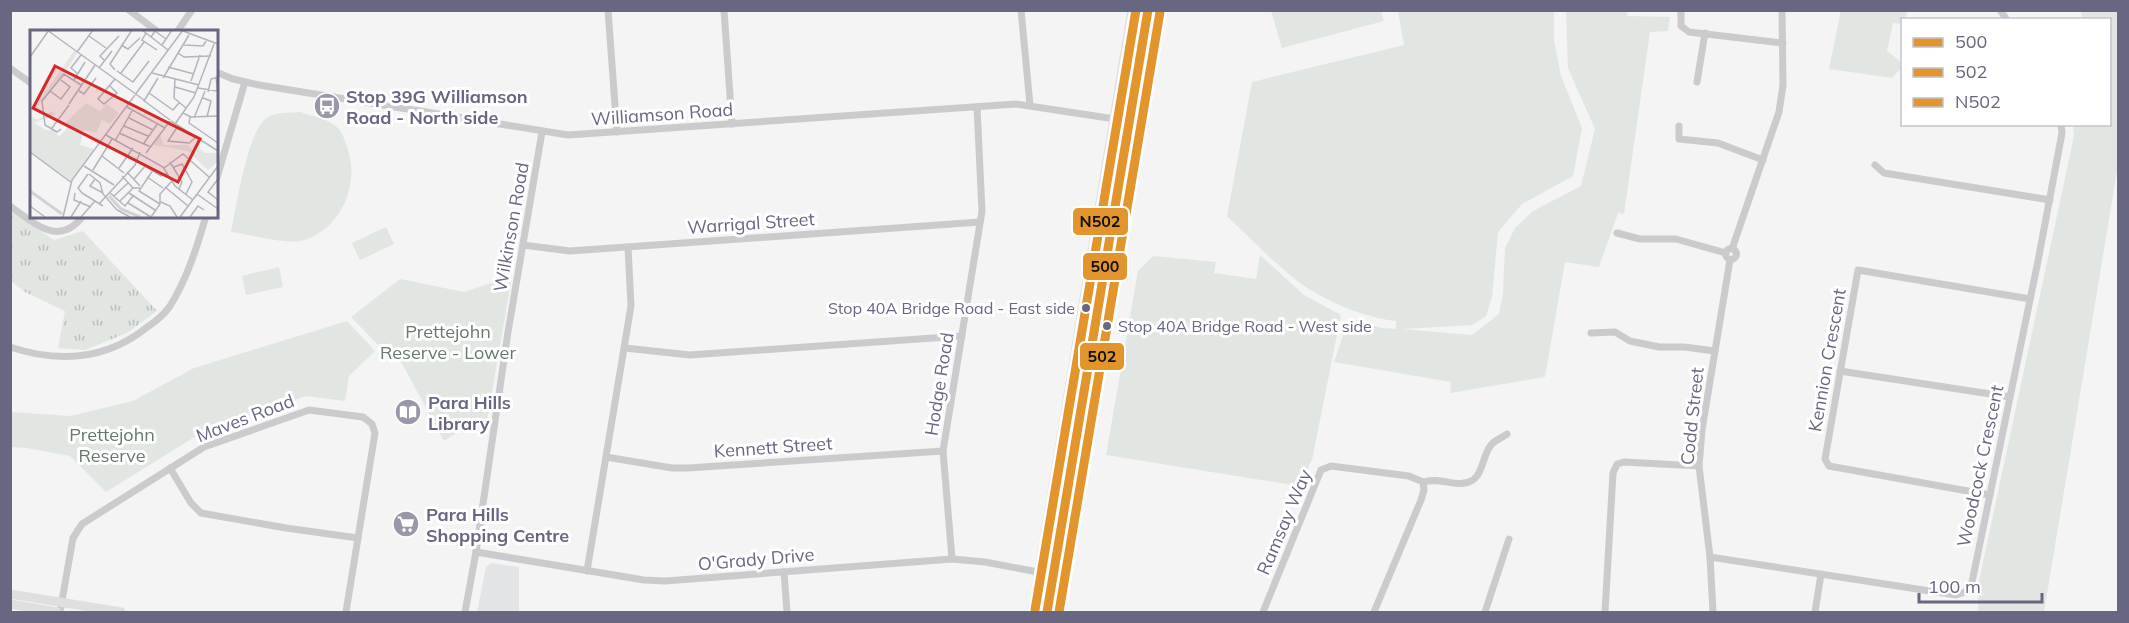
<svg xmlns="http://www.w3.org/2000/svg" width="2129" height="623" font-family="Mulish,sans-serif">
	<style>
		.built { fill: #e3e4e6 }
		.grass { fill: url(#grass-tufts) }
		.green { fill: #e1e6e2 }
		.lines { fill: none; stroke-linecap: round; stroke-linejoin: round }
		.street { stroke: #cbcacd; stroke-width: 7 }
		.secondary { stroke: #dfdfe0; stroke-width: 9 }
		.bus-1-casing { stroke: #fff; stroke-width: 14 }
		.bus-2-casing { stroke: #fff; stroke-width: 14 }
		.bus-3-casing { stroke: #fff; stroke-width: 14 }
		.bus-1 { stroke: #e3952d; stroke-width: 9 }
		.bus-2 { stroke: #e3952d; stroke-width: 9 }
		.bus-3 { stroke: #e3952d; stroke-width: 9 }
		.bus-dot { fill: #686781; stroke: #fff; stroke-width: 2 }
		.labels { text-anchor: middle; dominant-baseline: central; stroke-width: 6; stroke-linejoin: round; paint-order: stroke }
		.bus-label { font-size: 16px; fill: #686781; stroke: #fff; text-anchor: end }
		.poi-label { font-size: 18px; font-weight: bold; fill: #686781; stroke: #fff; text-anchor: start }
		.street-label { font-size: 18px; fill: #686781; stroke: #fff }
		.park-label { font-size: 18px; fill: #65796d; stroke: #fff }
		.inset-river { fill: none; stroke: #d1d2da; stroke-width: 3 }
		.inset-road { fill: none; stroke: #b3b4be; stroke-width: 1.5 }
		.view { fill: #d62828; fill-opacity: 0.15; stroke: #d62828; stroke-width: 3 }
		.inset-edge { fill: none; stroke: #686781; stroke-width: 3 }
		.line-badge { stroke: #fff; stroke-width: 2 }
		.pale-badge-label { font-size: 16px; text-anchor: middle; font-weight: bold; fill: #111 }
	</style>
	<defs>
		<pattern id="grass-tufts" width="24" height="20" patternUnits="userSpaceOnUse" patternTransform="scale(1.5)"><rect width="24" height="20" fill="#e1e6e2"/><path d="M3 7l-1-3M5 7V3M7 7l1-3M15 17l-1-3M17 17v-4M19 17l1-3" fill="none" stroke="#babebd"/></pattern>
	</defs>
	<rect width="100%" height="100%" fill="#f3f4f3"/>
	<!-- built -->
	<polygon class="built" points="491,563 519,567 519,612 477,612 486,567"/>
	<!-- grass -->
	<polygon class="grass" points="10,210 54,240 83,231 157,311 127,333 85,350 58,348 65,311 25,292 11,281"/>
	<!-- green -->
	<g class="green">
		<polygon points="1841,10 1907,11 1906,19 1902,20 1902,24 1893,23 1887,51 1902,63 1902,67 1892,78 1829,69"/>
		<polygon points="1271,11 1381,11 1384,21 1282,48"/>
		<path d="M1398,11h156v29l7,36 21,52 -9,48 -51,28 -24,28 -6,65 -6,19 -14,9 -70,4 70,6 27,-21 4,-21 2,-45 10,-20 18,-17 48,-25 14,-57 -27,-61 -2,-57h60l2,5 42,1 -2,14 -18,1 -26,182 -6,-1 -19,54 -34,-5 -20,115 -95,16 1,-11 -117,-20 15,-44 33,10 14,1v-8c-31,-3 -77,-22 -101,-42 -24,-19 -46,-42 -68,-63l25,-134 152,-37z"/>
		<polygon points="2081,11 2118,11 2118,165 2044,612 1978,612 1979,581 2074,136 2073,125 2110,124 2110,20 2082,19"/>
		<path d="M300,112c12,4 29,7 38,16 5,6 8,15 10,22 12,37 -9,82 -48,91 -13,3 -54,-7 -69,-9 5,-23 17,-105 37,-115 8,-5 23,-4 32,-5z"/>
		<polygon points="386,227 394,244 360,260 352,243"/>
		<polygon points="1260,255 1304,295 1341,315 1312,460 1299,486 1106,455 1138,271 1153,256 1216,262 1214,273 1256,279"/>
		<polygon points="279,267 283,287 246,295 242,276"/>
		<polygon points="512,276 485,433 459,431 444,441 391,343 381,348 351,317 400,279 464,292"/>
		<polygon points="347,321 375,351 349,376 345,401 306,396 201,433 106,492 70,456 27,448 11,447 11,412 70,416 133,401 194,368"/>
	</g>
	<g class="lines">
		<!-- street -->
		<g class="street">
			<polyline points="129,10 158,32"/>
			<polyline points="608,10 617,132"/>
			<polyline points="724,10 732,124"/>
			<polyline points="1021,10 1030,105"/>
			<polyline points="1681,10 1681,26 1689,32 1783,43"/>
			<polyline points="2000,10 2007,20"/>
			<polyline points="177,32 192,10"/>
			<polyline points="10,68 32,84"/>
			<polyline points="216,72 233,79 259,85 568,135 1016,104 1115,119"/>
			<polyline points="1697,82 1705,33"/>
			<polyline points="1679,126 1679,139 1718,143 1763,160"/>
			<polyline points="1875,165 1884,173 2050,200"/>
			<polyline points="216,181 245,82"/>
			<path d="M10,206c24,17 49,42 73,10"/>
			<polyline points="1617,233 1640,239 1676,239 1726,253"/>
			<polyline points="523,245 570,251 980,222"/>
			<circle cx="1731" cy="254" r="5.5"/>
			<polyline points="1732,249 1779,112 1783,85 1782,10"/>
			<polyline points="1591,333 1615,332 1630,341 1659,347 1684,347 1715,351"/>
			<path d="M10,347c48,16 96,13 136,-19 9,-6 18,-13 24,-22 17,-27 27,-59 36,-90"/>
			<polyline points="625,348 690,355 962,336"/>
			<polyline points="1840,371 2010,397"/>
			<polyline points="606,457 672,468 688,468 943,451"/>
			<polyline points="170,468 191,503 201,513 286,528 358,538"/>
			<path d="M1423,482c17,-5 29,4 42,1 19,-3 16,-26 26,-38 4,-5 11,-7 16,-11"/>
			<polyline points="1990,495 1829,466 1825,459 1858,270 2030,299"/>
			<polyline points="476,552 644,580 665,581 952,559 985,562 1038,572"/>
			<polyline points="1710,557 1956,595 1965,592 1971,587 2038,261 2062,133 2061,124"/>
			<polyline points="952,559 943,451 982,211 977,107"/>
			<polyline points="587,571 631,306 628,247"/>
			<polyline points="784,572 787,612"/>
			<polyline points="60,612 73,538 82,524 204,447 309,410 363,417 372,424 375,433 346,612"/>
			<polyline points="465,612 476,552 508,332 542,132"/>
			<polyline points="1263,612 1321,470 1331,466 1409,476 1423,482 1424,490 1421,500 1374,612"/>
			<polyline points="1485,612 1509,539"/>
			<polyline points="1605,612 1613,473 1617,464 1624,462 1699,466"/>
			<polyline points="1713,612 1710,557 1699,466 1702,430 1730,260"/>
			<polyline points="1815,612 1821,574"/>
		</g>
		<!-- secondary -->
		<g class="secondary">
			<polyline points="10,594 121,612"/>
			<polyline points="10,604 57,612"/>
			<polyline points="1032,612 1132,10"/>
			<polyline points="1047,612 1148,10"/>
		</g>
		<defs>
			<polyline id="bus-1" points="1047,612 1148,10"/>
			<polyline id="bus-2" points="1059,612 1160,12"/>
			<polyline id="bus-3" points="1035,610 1136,10"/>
		</defs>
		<!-- bus-1 casing -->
		<use href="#bus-1" class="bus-1-casing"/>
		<!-- bus-2 casing -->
		<use href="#bus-2" class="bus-2-casing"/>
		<!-- bus-3 casing -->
		<use href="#bus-3" class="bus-3-casing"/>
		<!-- bus-1 -->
		<use href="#bus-1" class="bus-1"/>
		<!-- bus-2 -->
		<use href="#bus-2" class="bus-2"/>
		<!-- bus-3 -->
		<use href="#bus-3" class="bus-3"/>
	</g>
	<!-- icons -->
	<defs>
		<symbol id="bus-disc" viewBox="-11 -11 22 22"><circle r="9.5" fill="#9998a9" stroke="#fff"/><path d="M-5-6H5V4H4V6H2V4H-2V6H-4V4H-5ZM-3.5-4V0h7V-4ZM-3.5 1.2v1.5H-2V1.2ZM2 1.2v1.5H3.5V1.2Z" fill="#fff"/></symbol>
		<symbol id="library-disc" viewBox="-11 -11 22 22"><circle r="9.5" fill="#9998a9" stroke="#fff"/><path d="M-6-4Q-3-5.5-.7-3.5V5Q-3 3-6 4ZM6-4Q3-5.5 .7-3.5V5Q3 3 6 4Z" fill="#fff"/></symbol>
		<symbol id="supermarket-disc" viewBox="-11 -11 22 22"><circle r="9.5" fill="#9998a9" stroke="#fff"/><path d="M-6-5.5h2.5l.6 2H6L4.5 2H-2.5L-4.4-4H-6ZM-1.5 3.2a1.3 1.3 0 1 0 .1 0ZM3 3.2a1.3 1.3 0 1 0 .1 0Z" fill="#fff"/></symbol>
	</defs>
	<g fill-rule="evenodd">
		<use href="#bus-disc" x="312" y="91" width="30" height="30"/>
		<use href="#library-disc" x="393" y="397" width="30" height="30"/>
		<use href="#supermarket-disc" x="391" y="509" width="30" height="30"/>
	</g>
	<!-- markers -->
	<g class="bus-dot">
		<circle cx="1086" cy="308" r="5"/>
		<circle cx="1107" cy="326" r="5"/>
	</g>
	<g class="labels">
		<!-- bus labels -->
		<g class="bus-label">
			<text x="1075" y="308">Stop 40A Bridge Road - East side</text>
			<text x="1118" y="326" text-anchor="start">Stop 40A Bridge Road - West side</text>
		</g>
		<!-- poi labels -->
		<g class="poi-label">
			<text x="346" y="96">Stop 39G Williamson<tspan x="346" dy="21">Road - North side</tspan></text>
			<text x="428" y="402">Para Hills<tspan x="428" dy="21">Library</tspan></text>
			<text x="426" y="514">Para Hills<tspan x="426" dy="21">Shopping Centre</tspan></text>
		</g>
		<!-- street labels -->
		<g class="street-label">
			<text transform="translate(662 114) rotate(-4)">Williamson Road</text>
			<text transform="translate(751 223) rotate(-4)">Warrigal Street</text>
			<text transform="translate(511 227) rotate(-80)">Wilkinson Road</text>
			<text transform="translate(1827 360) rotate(-80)">Kennion Crescent</text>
			<text transform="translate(939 384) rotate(-81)">Hodge Road</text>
			<text transform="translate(1692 416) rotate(-84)">Codd Street</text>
			<text transform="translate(245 418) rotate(-21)">Maves Road</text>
			<text transform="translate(773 447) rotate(-4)">Kennett Street</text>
			<text transform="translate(1980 466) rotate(-78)">Woodcock Crescent</text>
			<text transform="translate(1284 522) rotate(-67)">Ramsay Way</text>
			<text transform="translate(756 559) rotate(-5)">O'Grady Drive</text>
		</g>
		<!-- park labels -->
		<g class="park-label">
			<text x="448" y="331">Prettejohn<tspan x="448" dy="21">Reserve - Lower</tspan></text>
			<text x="112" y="434">Prettejohn<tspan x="112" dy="21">Reserve</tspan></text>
		</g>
	</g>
	<!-- overview -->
	<g transform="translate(30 30)">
		<rect width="188" height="188" fill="#f3f4f3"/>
		<path d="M44,21l3,2 -13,21 -34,41zM56,73l14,8 7,-7 12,9 -9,11 -8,-4 -6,13 -12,-3 -4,15 14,4 -23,32 -41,-29v-37l7,5 15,-9 4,3 -22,9 12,7h7l6,7 9,-10 -2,-5zM130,105l4,10h24l9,9 -1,-8 9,7h12v9l-9,8 -20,-19 -35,-6z" fill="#e1e6e2"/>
		<path class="inset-river" d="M0,161l32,23M79,166l12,13 19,8"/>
		<path class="inset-road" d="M17,0l97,70M112,0l26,20M153,1l35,13M116,3l-4,7 15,10M59,6l17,12M121,7l4,-6 11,8M91,15l7,4 12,-11M132,15l10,-15M154,15l19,1 3,-5M47,22l16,-22M148,23l6,4 27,-1M0,27l19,-27M74,30l-4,-4 19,-20M138,37l26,7M69,38l13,-17M85,40l-5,-6 22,-34M87,41l16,11 16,-21M91,43l23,-31M122,43l47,12M48,44l-7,-6 10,-13M186,47l2,18M133,48l26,-43M145,49l-1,19 12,10M44,50l11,-18M161,51l9,-26M80,56l7,7 -13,11 -6,-5 17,-20M145,57l21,6M168,58l19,3M20,61l11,8 9,-12 -9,-7M49,61l5,3 12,-16M178,62l3,-13 7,-2M119,63l24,17 6,-7M173,68l8,3 -4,16M113,70l27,20M114,71l14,-23M39,74l26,-39M97,77l38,21M153,83l8,4 27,-1M160,87l-1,6 29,20M99,88l24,12M164,88l11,-27M141,91l47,30M145,94l19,-27 20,-53M94,96l24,10M148,96l-10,15 21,2 6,-5M22,98l17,-23M31,99l-4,3 -12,-7 -3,-24 22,-27 17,11M89,103l32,14M76,105l57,32 12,19 18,14M85,111l17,-30M114,113l14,-20M78,117l21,9M0,122l42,31M116,123l24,-32M72,126l22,17M107,131l24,15 7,-3M140,132l12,20 -3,7M54,136l30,19M144,137l8,-3 10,18 -6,12M89,138l14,-20M134,138l19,-14 26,23M63,140l19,-31M123,140l-14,21 21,13M97,142l13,14M59,144l11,9 3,11 14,16 13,7M92,146l11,12h7M117,147l16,11M65,149l-5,7 13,7M104,149l12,-14M188,149l-10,13 10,8M135,157l23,19M79,162l16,14 8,-10M45,163l-1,7 17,7M52,163l-4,-5 10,-14M52,163l21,13M99,163l26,17M167,164l21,15M84,166l14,-13M90,171l13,-13M131,172l9,4 7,11M98,173l23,14M69,174l36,-39 5,-13M0,176l15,11M33,187l9,-37 111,-150M41,187l10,-16M51,187l14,-16M121,187l9,-13v-10l12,-13M150,187l38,-51M160,187l8,-11 6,4"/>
		<path class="view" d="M25,36l145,73 -22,43 -145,-74z"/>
		<rect width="188" height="188" class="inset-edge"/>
	</g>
	<g class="line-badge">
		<rect x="1072" y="207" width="57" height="29" rx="6" fill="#e3952d"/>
		<rect x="1082" y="252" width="46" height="29" rx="6" fill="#e3952d"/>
		<rect x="1079" y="342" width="46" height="29" rx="6" fill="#e3952d"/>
	</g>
	<g class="pale-badge-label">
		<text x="1100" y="227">N502</text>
		<text x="1105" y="272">500</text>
		<text x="1102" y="362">502</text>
	</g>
	<!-- border -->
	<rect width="2129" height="623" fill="none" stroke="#686781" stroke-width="24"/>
	<!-- legend -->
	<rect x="1901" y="18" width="210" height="108" fill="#ffffff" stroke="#c3c2cd" stroke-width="1.5"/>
	<rect x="1913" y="38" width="30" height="9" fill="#e3952d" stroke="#c3c2cd" stroke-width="1.5"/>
	<text x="1955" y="48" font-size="18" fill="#686781">500</text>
	<rect x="1913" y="68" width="30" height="9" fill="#e3952d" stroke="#c3c2cd" stroke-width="1.5"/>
	<text x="1955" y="78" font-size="18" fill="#686781">502</text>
	<rect x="1913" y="98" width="30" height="9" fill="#e3952d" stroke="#c3c2cd" stroke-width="1.5"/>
	<text x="1955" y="108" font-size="18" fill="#686781">N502</text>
	<!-- scale -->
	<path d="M1919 593v9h123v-9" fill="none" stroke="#686781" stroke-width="3"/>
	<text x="1928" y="593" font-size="18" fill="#686781" stroke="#ffffff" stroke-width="4.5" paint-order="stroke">100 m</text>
</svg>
